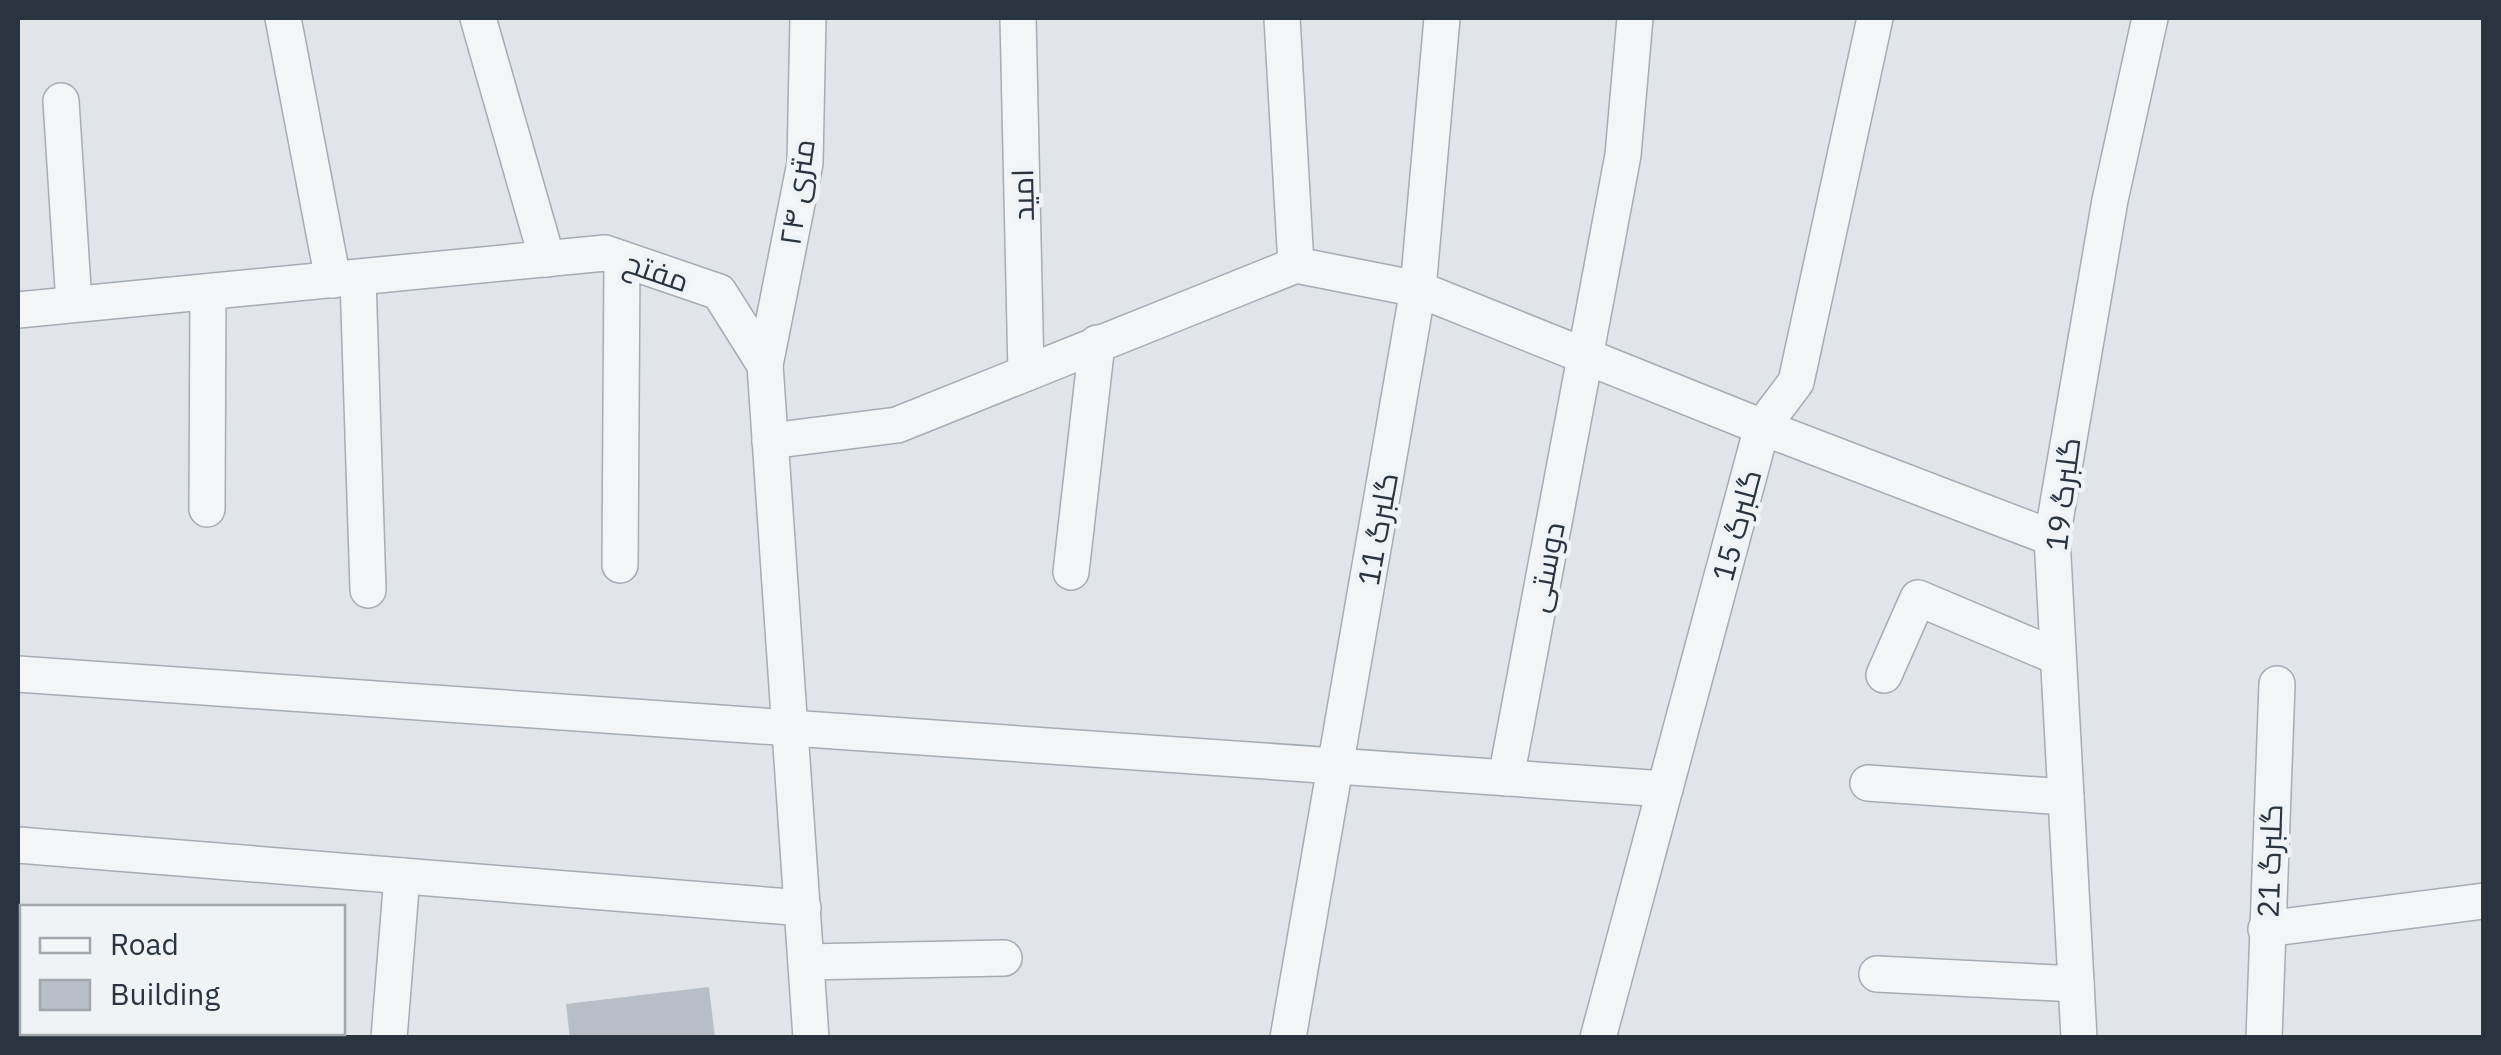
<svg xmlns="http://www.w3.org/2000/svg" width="2501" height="1055" font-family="'IBM Plex Sans',Cairo,sans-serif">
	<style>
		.building { fill: #b8bec5 }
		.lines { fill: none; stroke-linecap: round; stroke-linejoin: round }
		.minor-casing { stroke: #a6acb3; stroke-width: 38 }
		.minor { stroke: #f3f5f7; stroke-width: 35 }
		.labels { text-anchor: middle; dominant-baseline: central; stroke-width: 9; stroke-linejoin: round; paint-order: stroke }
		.street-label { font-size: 30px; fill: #2a3440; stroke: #f0f3f6 }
	</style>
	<rect width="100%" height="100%" fill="#e1e5e9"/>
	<!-- building -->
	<polygon class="building" points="709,987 715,1038 570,1038 566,1004"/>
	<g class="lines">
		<defs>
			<g id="minor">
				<polyline points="283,18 333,280"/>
				<polyline points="478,18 547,259"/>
				<polyline points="1018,18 1026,373"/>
				<polyline points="1282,18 1296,265"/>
				<polyline points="61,101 74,304"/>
				<polyline points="358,278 368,590"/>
				<polyline points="18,310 605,253 719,292 765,365 811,1038"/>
				<polyline points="765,365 805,163 808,18"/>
				<polyline points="770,441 897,425 1296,265 1418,289 1762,427 2052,538"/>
				<polyline points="207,509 208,292"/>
				<polyline points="620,565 622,259"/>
				<polyline points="1071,572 1097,343"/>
				<polyline points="18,674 1665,789"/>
				<polyline points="1884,675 1918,598 2058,657"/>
				<polyline points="1506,778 1623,155 1635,18"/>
				<polyline points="1868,783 2066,797"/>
				<polyline points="18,845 803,908"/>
				<polyline points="2266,929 2484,901"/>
				<polyline points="806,962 1004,958"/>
				<polyline points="1877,974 2076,984"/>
				<polyline points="389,1038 402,876"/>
				<polyline points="1288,1038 1418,289 1442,18"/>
				<polyline points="1598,1038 1762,427 1796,382 1875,18"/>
				<polyline points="2079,1038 2052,538 2110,200 2150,18"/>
				<polyline points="2264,1038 2277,684"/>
			</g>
		</defs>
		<!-- minor casing -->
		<use href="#minor" class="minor-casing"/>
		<!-- minor -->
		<use href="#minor" class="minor"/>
	</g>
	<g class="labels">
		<!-- street labels -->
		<g class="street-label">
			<text transform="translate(796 192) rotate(-82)">۲۴ متری</text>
			<text transform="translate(1022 195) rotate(-91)">امید</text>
			<text transform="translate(657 271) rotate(19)">مفتح</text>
			<text transform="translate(2062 494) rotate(-83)">گلبرگ 19</text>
			<text transform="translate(1736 525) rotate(-75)">گلبرگ 15</text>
			<text transform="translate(1377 529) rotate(-80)">گلبرگ 11</text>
			<text transform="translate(1545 567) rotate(-79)">دوستی</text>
			<text transform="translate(2269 861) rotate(-88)">گلبرگ 21</text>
		</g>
	</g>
	<!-- border -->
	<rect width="2501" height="1055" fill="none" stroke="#2a3440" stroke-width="40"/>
	<!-- legend -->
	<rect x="20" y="905" width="325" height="130" fill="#f0f3f6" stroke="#a1a7ad" stroke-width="2.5"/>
	<rect x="40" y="938" width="50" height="15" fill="#f3f5f7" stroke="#a1a7ad" stroke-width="2.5"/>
	<text x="110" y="955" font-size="30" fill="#2a3440">Road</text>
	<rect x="40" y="980" width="50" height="30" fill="#b8bec5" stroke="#a1a7ad" stroke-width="2.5"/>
	<text x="110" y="1005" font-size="30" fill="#2a3440">Building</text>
</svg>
